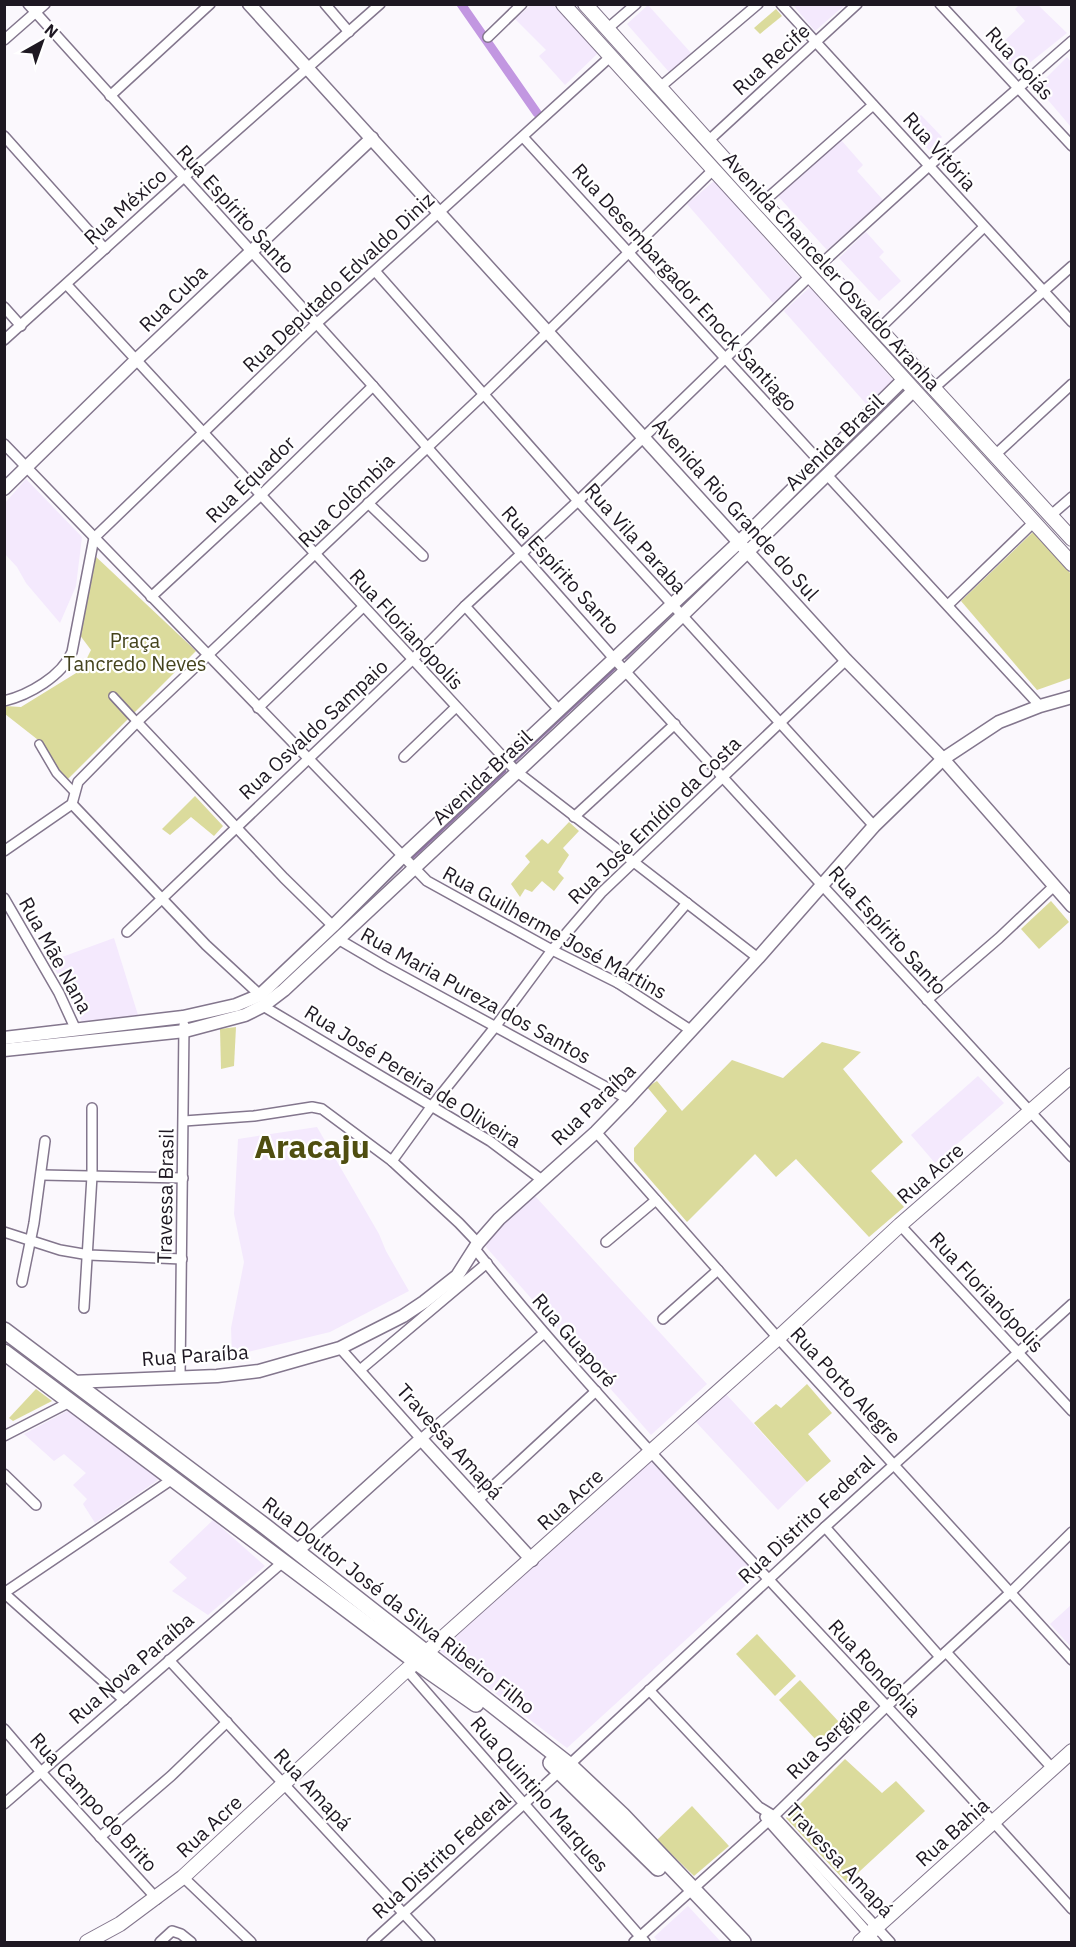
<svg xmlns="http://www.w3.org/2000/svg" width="1076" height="1947" font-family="'IBM Plex Sans',sans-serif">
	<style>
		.built { fill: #f4e9fd }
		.green { fill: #dbdb9c }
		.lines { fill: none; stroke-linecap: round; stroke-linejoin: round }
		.stream { stroke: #9171a8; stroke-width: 3 }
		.canal { stroke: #c297e1; stroke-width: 9 }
		.pedestrian-casing { stroke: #83768d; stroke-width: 10 }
		.minor-casing { stroke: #83768d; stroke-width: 12 }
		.tertiary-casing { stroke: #83768d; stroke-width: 15 }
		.secondary-casing { stroke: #83768d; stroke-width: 16 }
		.primary-casing { stroke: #83768d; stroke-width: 18 }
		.pedestrian { stroke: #fff; stroke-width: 7 }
		.minor { stroke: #fff; stroke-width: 9 }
		.tertiary { stroke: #fff; stroke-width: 12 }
		.secondary { stroke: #fff; stroke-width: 14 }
		.primary { stroke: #fff; stroke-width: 15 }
		.labels { text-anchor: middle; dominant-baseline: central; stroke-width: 4.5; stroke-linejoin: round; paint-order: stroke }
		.street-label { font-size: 20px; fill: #1e1822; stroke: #fff }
		.park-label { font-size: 20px; fill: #44431d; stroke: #fff }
		.town-label { font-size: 32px; font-weight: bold; fill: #4f4e10; stroke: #fff }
	</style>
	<rect width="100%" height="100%" fill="#fbf8fd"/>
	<!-- built -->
	<g class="built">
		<polygon points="531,5 553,5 598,53 565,85 539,56 546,50 515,19"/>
		<polygon points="648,5 691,53 669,72 627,24"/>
		<polygon points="793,5 845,5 815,31"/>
		<polygon points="1019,5 1038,5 1067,33 1017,73 996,49 1025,21 1015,9"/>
		<polygon points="1067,57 1071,62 1071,127 1037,87"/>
		<polygon points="921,115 942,137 929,150 908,127"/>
		<polygon points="841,140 863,165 857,171 883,200 827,250 778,196"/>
		<polygon points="714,181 800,278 773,303 687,204"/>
		<polygon points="866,232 884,252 879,257 901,281 879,301 839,258"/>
		<polygon points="810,287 894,381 868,406 784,311"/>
		<polygon points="26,479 82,537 76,586 60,623 26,583 17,567 5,554 5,503"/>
		<polygon points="114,938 138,1015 82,1022 51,961"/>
		<polygon points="978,1076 1004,1103 935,1163 911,1135"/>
		<polygon points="317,1127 379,1234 386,1251 409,1291 330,1332 232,1356 231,1328 244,1262 234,1214 238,1139"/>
		<polygon points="535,1196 707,1384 651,1435 486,1247 489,1236"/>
		<polygon points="725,1393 807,1482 778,1510 695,1421"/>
		<polygon points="69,1410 161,1478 95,1523 83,1504 87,1499 73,1485 86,1473 64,1454 54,1461 24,1434"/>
		<polygon points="650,1460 757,1575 567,1748 440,1651"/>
		<polygon points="213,1520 265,1566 208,1615 172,1591 187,1578 169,1562"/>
		<polygon points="1071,1605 1071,1647 1050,1624"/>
		<polygon points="688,1906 721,1942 659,1942 654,1937"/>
	</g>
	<!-- green -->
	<g class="green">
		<polygon points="776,9 782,16 760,34 754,28"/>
		<polygon points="1033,532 1072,575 1071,678 1037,690 961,601"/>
		<polygon points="93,554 196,651 67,780 61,776 42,743 5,714 4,706 21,707 81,670 91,650 79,634"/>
		<polygon points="195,796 223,826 214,836 191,817 170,835 162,829"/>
		<polygon points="569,822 579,831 563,848 569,855 558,872 564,878 554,891 542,881 532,892 525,889 520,897 511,884 530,862 525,856 542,839 548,844"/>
		<polygon points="1051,901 1069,922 1039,949 1021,929"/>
		<polygon points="236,1027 234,1066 221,1069 220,1029"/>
		<polygon points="822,1042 861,1052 843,1069 903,1142 871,1171 904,1207 869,1237 796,1159 776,1177 755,1154 687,1222 634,1161 634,1148 667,1111 647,1087 657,1081 682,1111 732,1060 783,1078"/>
		<polygon points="807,1384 832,1413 808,1434 831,1461 807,1482 754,1423 776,1404 781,1408"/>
		<polygon points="36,1389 52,1401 13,1421 9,1418"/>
		<polygon points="757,1634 796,1676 775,1696 736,1654"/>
		<polygon points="800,1680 839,1722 818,1742 779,1700"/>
		<polygon points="845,1759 882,1793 896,1781 925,1811 847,1883 786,1818"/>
		<polygon points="692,1806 729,1846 694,1876 657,1840"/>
	</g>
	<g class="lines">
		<!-- stream -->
		<g class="stream">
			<polyline points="759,531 823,469"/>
			<polyline points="682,604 717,571"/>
			<polyline points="625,658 671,614"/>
			<polyline points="515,761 615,668"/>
			<polyline points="413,857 505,771"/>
			<polyline points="310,957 402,866"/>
		</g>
		<!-- canal -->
		<polyline class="canal" points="461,4 537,113"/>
		<defs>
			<g id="pedestrian">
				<polyline points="68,662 80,664"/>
				<polyline points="113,696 137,722"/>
				<polyline points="39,744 56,773 75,793"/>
			</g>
			<g id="minor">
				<polyline points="28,4 373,386 625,671 1072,1157"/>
				<polyline points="325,4 349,32"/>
				<polyline points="781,4 1072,322"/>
				<polyline points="940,4 1072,146"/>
				<polyline points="607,29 636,4"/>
				<polyline points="488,37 522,4"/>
				<polyline points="4,40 45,4"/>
				<polyline points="659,88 758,4"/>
				<polyline points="110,96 210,4"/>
				<polyline points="4,136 105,249"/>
				<polyline points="523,137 821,463"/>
				<polyline points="708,141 857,4"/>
				<polyline points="763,202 873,105"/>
				<polyline points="821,264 929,166 1072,41"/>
				<polyline points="375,271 578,501 874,826"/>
				<polyline points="67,285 516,771 758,958"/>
				<polyline points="4,307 21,326"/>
				<polyline points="880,328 984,227"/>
				<polyline points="4,340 183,178 380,4"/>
				<polyline points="934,388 1072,266"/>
				<polyline points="4,444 427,881 552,950 618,983 692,1031"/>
				<polyline points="995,455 1072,384"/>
				<polyline points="828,476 1040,706"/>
				<polyline points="368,503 423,556"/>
				<polyline points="1050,516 1072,497"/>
				<polyline points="151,597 260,496 373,386"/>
				<polyline points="948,605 1034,522"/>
				<polyline points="465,606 560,711"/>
				<path d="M4,701c25,-6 58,-25 68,-49l22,-114 222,-214 294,-267"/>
				<polyline points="258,708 363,607"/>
				<polyline points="137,722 284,878 333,926"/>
				<polyline points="404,757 455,708"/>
				<polyline points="72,804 206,945 260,995"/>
				<polyline points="574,817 675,724"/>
				<polyline points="4,851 72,804 78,782 137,722 483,395 713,170"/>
				<polyline points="4,898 59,993 76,1030"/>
				<polyline points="127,932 412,660 465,606 578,501 809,277"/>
				<polyline points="338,939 384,966 628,1099"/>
				<polyline points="618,983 687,903"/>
				<polyline points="927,1000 999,938 1054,886"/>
				<polyline points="263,1006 490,1141 542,1180"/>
				<polyline points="184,1121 254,1116 312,1107 322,1109 392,1161 459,1223 478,1243"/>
				<polyline points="596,1132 778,1338 1072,1660"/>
				<polyline points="392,1161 431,1107 495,1027 552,950 601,893 846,660"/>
				<polyline points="42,1175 183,1178"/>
				<polyline points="900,1225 1072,1411"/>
				<polyline points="4,1232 60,1250 89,1255 182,1259"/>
				<polyline points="606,1242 656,1200"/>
				<path d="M475,1249c76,96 160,186 243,276 118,127 238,254 354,384"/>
				<polyline points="22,1282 34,1223 45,1141"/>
				<polyline points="84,1308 92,1176 92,1108"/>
				<polyline points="663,1319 718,1270"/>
				<polyline points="340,1348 421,1439 544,1333"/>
				<polyline points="360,1370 487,1263"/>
				<polyline points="180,1377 184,1025"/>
				<polyline points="4,1436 70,1402"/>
				<polyline points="4,1474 36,1505"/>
				<polyline points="478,1500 596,1391"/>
				<polyline points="825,1527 940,1657"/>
				<polyline points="4,1593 174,1478"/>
				<polyline points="4,1593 124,1700"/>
				<polyline points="946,1652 1053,1769"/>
				<polyline points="169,1660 430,1942"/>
				<polyline points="407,1670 645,1942"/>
				<polyline points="649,1690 759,1807 774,1816 890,1942"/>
				<polyline points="4,1729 41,1772 157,1899"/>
				<polyline points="569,1765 825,1527 1072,1304"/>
				<polyline points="4,1804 284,1561"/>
				<polyline points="765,1817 876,1942"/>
				<polyline points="100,1837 171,1776 227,1722"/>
				<polyline points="183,1877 251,1942"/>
				<polyline points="160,1942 172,1931 181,1934 191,1942"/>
				<polyline points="372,1942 560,1771"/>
				<polyline points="634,1942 774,1816 886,1707 1011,1592 1072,1532"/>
			</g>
			<g id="tertiary">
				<polyline points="249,4 846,660 943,759 1072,906"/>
				<polyline points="4,489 136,360 372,138"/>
				<polyline points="4,1038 183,1017 236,1005 260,995 333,926 402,857 739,542 904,379"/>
				<polyline points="4,1050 185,1031 245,1015 263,1006 284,990 625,671 914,390"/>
				<polyline points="72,1382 217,1376 259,1371 340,1348 403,1316 424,1302 457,1276 478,1243 499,1219 596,1132 628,1099 758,958 874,826 943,759 999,722 1040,706 1072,697"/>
				<polyline points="297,1551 421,1439 532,1560"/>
			</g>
			<g id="secondary">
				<polyline points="563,4 1072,564"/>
				<polyline points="585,4 763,202 1072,539"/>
				<polyline points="87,1942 120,1924 183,1877 401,1675 778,1338 900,1225 1072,1075"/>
				<polyline points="860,1942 1072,1751"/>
			</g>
			<g id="primary">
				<polyline points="4,1330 266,1527 569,1765 622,1815 743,1942"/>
				<polyline points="4,1352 426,1669 476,1704"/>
				<polyline points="551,1763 658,1868"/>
			</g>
		</defs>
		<!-- pedestrian casing -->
		<use href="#pedestrian" class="pedestrian-casing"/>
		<!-- minor casing -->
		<use href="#minor" class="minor-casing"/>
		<!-- tertiary casing -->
		<use href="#tertiary" class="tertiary-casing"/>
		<!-- secondary casing -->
		<use href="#secondary" class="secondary-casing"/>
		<!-- primary casing -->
		<use href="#primary" class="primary-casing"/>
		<!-- pedestrian -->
		<use href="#pedestrian" class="pedestrian"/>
		<!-- minor -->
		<use href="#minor" class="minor"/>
		<!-- tertiary -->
		<use href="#tertiary" class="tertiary"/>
		<!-- secondary -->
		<use href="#secondary" class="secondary"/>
		<!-- primary -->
		<use href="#primary" class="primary"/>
	</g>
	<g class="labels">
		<!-- street labels -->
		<g class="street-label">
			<text transform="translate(771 59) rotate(-42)">Rua Recife</text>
			<text transform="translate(1020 63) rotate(48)">Rua Goiás</text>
			<text transform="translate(940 151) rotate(48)">Rua Vitória</text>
			<text transform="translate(125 206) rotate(-42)">Rua México</text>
			<text transform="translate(236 209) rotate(48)">Rua Espírito Santo</text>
			<text transform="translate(832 271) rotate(48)">Avenida Chanceler Osvaldo Aranha</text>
			<text transform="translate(338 282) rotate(-43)">Rua Deputado Edvaldo Diniz</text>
			<text transform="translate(685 287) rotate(48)">Rua Desembargador Enock Santiago</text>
			<text transform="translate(173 298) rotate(-44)">Rua Cuba</text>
			<text transform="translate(834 442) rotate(-44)">Avenida Brasil</text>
			<text transform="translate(250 479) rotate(-44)">Rua Equador</text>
			<text transform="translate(346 500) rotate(-44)">Rua Colômbia</text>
			<text transform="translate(736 509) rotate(48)">Avenida Rio Grande do Sul</text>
			<text transform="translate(636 538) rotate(48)">Rua Vila Paraba</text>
			<text transform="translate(561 570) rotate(48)">Rua Espírito Santo</text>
			<text transform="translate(407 629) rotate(47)">Rua Florianópolis</text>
			<text transform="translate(313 729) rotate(-43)">Rua Osvaldo Sampaio</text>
			<text transform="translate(482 777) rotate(-43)">Avenida Brasil</text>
			<text transform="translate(654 820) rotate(-44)">Rua José Emídio da Costa</text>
			<text transform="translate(888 930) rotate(48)">Rua Espírito Santo</text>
			<text transform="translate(555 932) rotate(29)">Rua Guilherme José Martins</text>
			<text transform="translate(56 955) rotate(61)">Rua Mãe Nana</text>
			<text transform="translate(476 995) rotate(29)">Rua Maria Pureza dos Santos</text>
			<text transform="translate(413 1076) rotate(32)">Rua José Pereira de Oliveira</text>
			<text transform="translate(593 1104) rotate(-44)">Rua Paraíba</text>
			<text transform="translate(930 1173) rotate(-41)">Rua Acre</text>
			<text transform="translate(165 1196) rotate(-89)">Travessa Brasil</text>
			<text transform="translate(987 1292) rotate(47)">Rua Florianópolis</text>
			<text transform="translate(575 1340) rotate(49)">Rua Guaporé</text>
			<text transform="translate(195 1355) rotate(-4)">Rua Paraíba</text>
			<text transform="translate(846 1385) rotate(47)">Rua Porto Alegre</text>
			<text transform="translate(450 1441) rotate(48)">Travessa Amapá</text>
			<text transform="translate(570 1499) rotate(-42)">Rua Acre</text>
			<text transform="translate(806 1519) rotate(-43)">Rua Distrito Federal</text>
			<text transform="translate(399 1605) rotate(38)">Rua Doutor José da Silva Ribeiro Filho</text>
			<text transform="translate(131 1668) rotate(-41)">Rua Nova Paraíba</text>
			<text transform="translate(875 1668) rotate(47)">Rua Rondônia</text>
			<text transform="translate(828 1738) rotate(-44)">Rua Sergipe</text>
			<text transform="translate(313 1789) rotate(47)">Rua Amapá</text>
			<text transform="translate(540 1794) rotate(49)">Rua Quintino Marques</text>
			<text transform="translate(94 1802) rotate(48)">Rua Campo do Brito</text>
			<text transform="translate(209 1826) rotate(-43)">Rua Acre</text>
			<text transform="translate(952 1832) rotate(-42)">Rua Bahia</text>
			<text transform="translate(441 1855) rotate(-42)">Rua Distrito Federal</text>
			<text transform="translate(840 1860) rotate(47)">Travessa Amapá</text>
		</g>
		<!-- park labels -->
		<g class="park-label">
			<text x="135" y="640">Praça<tspan x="135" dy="23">Tancredo Neves</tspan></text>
		</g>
		<!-- town labels -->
		<g class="town-label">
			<text x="312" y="1146">Aracaju</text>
		</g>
	</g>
	<!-- border -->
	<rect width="1076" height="1947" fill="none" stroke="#1e1822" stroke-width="12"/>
	<!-- north arrow -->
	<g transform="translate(42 42) rotate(40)" stroke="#ffffff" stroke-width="4.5" paint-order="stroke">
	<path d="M0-4.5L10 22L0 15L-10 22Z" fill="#1e1822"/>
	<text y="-9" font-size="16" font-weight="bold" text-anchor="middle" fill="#1e1822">N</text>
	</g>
</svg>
